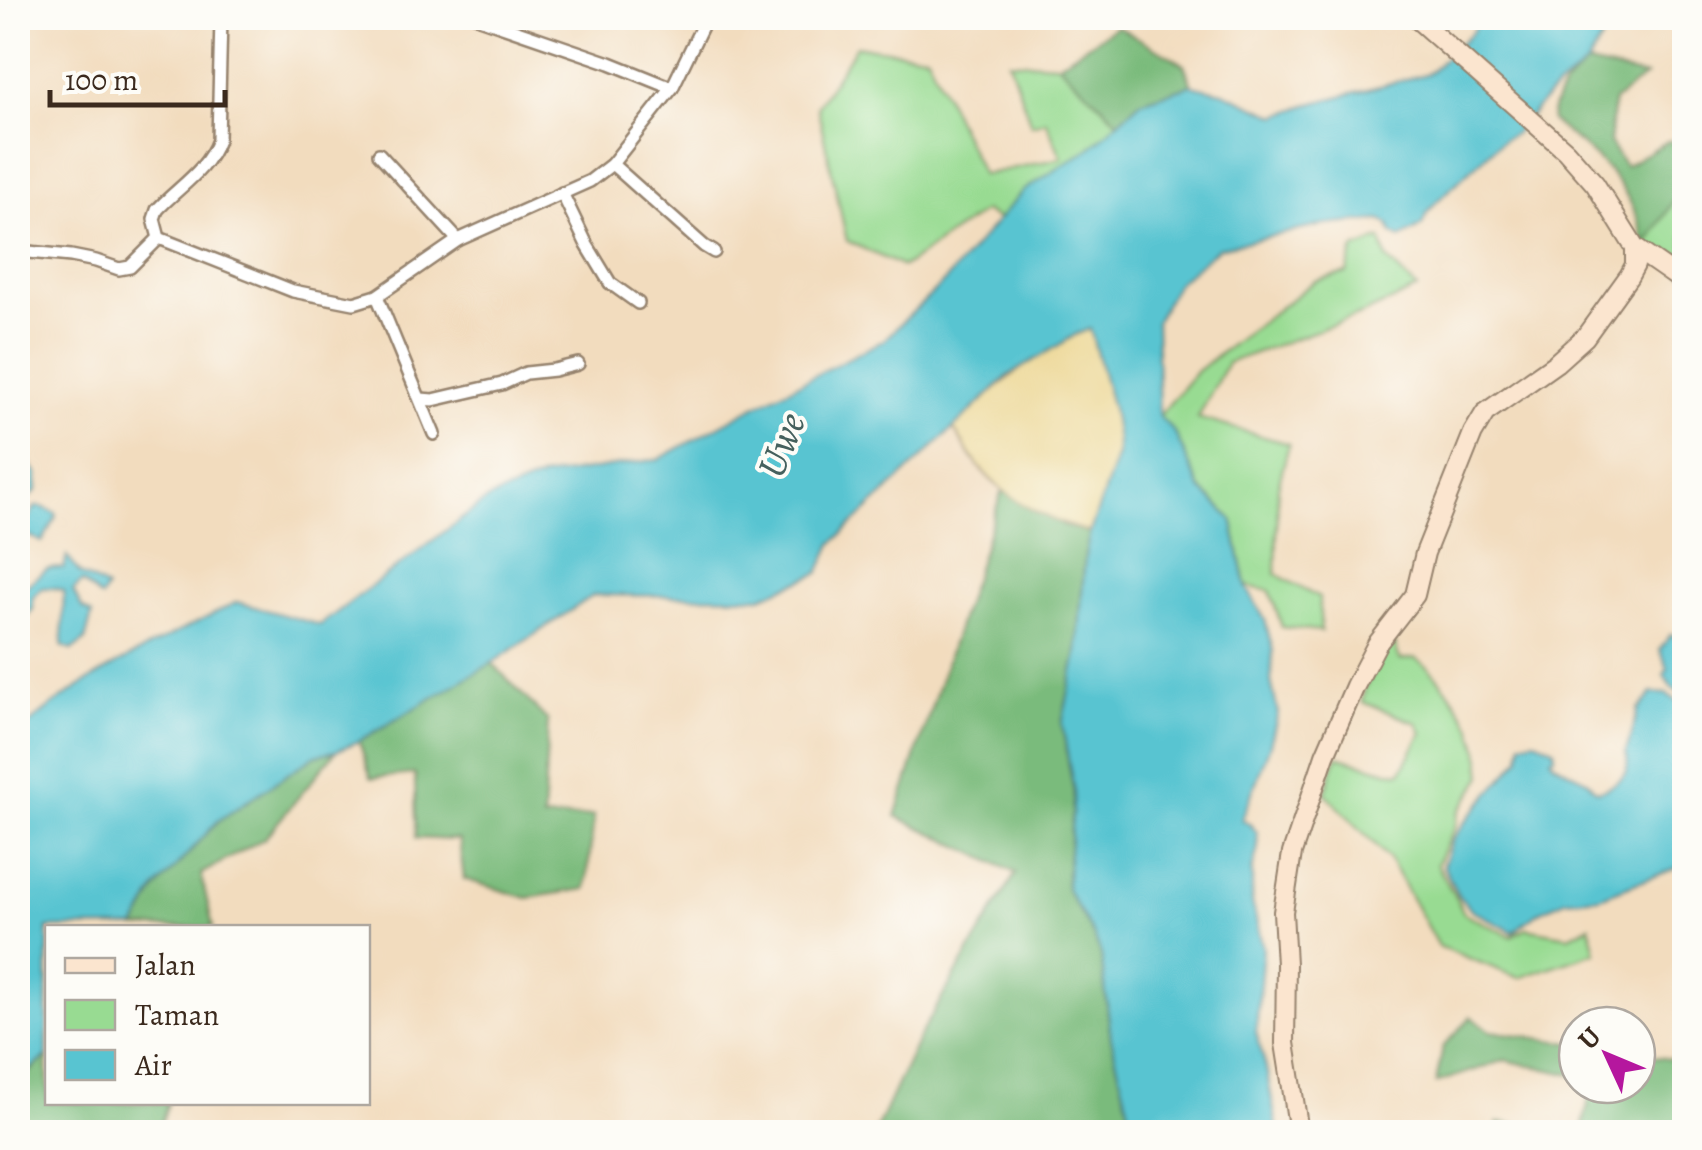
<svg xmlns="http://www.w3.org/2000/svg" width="1702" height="1150" font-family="Alegreya,serif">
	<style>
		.green { fill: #98db92; stroke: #6a8258; stroke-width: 2.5 }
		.forest { fill: #7abb7c; stroke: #5a724d; stroke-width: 2.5 }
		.sand { fill: #eeda9e; stroke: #94825e; stroke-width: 2.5 }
		.water { fill: #58c4d1; stroke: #4a7778; stroke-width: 2.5 }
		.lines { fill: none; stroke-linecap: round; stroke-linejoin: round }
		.street-casing { stroke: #96836e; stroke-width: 16 }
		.secondary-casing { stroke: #96836e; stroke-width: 22 }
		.street { stroke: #fff; stroke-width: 11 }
		.secondary { stroke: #fbe5cf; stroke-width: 18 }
		.labels { text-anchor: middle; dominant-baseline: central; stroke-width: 8; stroke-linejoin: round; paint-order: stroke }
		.water-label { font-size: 40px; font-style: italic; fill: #45605d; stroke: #fdfcf7 }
	</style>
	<rect width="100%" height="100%" fill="#fdfcf7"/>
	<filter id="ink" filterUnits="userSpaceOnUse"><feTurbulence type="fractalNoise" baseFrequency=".01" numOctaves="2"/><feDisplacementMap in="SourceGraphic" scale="20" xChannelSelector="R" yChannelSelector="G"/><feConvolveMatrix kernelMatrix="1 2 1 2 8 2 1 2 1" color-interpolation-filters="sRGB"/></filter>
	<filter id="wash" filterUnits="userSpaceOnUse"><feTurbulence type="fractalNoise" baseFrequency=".0048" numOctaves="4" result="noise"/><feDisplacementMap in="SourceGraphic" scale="40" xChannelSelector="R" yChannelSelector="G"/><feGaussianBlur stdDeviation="2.25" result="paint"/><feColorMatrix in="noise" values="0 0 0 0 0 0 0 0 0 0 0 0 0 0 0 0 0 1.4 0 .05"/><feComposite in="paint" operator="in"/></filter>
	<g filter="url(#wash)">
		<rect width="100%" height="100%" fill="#f2dcbe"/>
		<!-- green -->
		<g class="green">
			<polygon points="856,46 927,55 982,175 1062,158 1046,121 1031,125 1009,61 1058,64 1119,122 1090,148 1023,191 998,220 984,211 903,267 847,241 817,106"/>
			<polygon points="1684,184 1684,274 1645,246"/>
			<polygon points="1381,239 1387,259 1417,289 1363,314 1227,363 1198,418 1289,444 1278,487 1276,574 1319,598 1321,631 1282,627 1270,591 1246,586 1232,519 1200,488 1159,416 1197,371 1315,281 1347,273 1354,249"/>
			<polygon points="1392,635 1400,660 1415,658 1428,667 1451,694 1472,727 1481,759 1483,776 1459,812 1455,828 1437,864 1464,913 1511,936 1526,928 1569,936 1590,926 1596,952 1519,978 1438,946 1389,859 1325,793 1337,756 1388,771 1401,772 1422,733 1417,723 1362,702 1365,687"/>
		</g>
		<!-- forest -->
		<g class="forest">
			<polygon points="1117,26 1184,64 1192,85 1141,101 1119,122 1058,64"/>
			<path d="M1587,64l59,12 -32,25 -5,42 16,23 43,-25 16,1v42l-39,63c-10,-60 -47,-91 -94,-126 2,-27 17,-40 36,-57z"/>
			<polygon points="1002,491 1064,526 1090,532 1085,556 1077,653 1062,724 1074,793 1066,888 1094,936 1101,954 1111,1038 1134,1132 875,1132 920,1035 1016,873 896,816"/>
			<polygon points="492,663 548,721 543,819 594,816 586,889 527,898 464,879 459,840 416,838 415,774 371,778 359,741"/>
			<polygon points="336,751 265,838 201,874 213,927 135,928 156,889 218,821 316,755"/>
			<polygon points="1471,1017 1491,1031 1577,1044 1577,1076 1505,1060 1436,1083 1443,1047"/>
			<polygon points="1637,1054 1684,1061 1684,1132 1499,1132 1498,1123 1582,1131 1592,1085 1637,1085"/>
			<path d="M47,1057l1,45 120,1 -10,29h-140c0,-42 -7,-48 29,-75z"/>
		</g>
		<!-- sand -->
		<path class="sand" d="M1091,328c9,37 29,85 26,123 -2,23 -19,58 -27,81 -40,-9 -83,-32 -110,-64 -10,-12 -18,-27 -27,-40 41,-39 84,-79 138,-100z"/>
		<!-- water -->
		<g class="water">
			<path d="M1480,18h134l-27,46 -38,31 -35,39 -10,5 -68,63 -9,12 -5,11 -21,13 -9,-5 -3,-9 -9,-4 -57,5 -105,23 -41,35 -21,38 3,95 16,17 25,55 32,31 14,67 19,34 8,31 -2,30 7,32 -8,32 -28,74 9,6 6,8 1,15 -6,23v31l11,46 -7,84 10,36 12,64h-144l-23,-94 -10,-84 -7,-18 -28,-48 8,-95 -12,-69 15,-71 8,-97 5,-24 27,-77v-15l-5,-32 -22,-79 -13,5 -69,42 -176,168 -13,29 -58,24 -167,-2 -102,68 -133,78 -23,10 -20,4 -98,66 -62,68 -21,38 -87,1 -1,129 -18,13 -11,14v-350c62,-58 145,-93 219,-132l83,23 168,-126 55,-22 116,-18 96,-53 129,-66 62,-60 77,-89 67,-43 51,-47 51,-16 31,7 54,24 30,-11 122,-32 43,-41z"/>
			<polygon points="18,459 27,460 37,474 37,490 28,498 18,501"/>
			<polygon points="35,507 42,507 56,513 56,518 42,542 27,535 24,526"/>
			<polygon points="67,556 80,574 107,588 101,598 82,582 73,591 82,608 92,614 85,641 72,650 62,646 64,591 55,588 42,588 33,597 33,609 27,617 20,591 47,569 64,568"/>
			<polygon points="1671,634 1684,640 1684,693 1672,688 1664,675 1668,668 1660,650"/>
			<path d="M1652,693l15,1 17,12v159l-84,32 -35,3 -26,12 -26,20 -41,-22 -14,-14 -15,-31 9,-24 13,-19 55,-64 2,-16 14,-2 18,8 1,8 -4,2 2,4 35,19 5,7 5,3c19,-6 35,-16 28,-38l12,-43z"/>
		</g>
	</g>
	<g filter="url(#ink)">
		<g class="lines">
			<defs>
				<g id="street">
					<polyline points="479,18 610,63 672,88"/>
					<polyline points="379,154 458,240"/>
					<polyline points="612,164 704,246 714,252"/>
					<polyline points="562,193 587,245 610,283 638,303"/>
					<polyline points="159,238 293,291 354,303 377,296 458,240 590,181 612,164 672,88 706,18"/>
					<path d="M159,238l-5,-19 3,-9c21,-23 50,-39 61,-70l3,-122"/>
					<polyline points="18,251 71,256 96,261 119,269 130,267 159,238"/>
					<polyline points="377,296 434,434"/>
					<polyline points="421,399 433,400 450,396 502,384 526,373 554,370 578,364"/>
				</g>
				<g id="secondary">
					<polyline points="1416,18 1566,151 1595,184 1635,248 1684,282"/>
					<polyline points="1299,1132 1285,1043 1286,964 1283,912 1292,853 1325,755 1355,686 1377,644 1415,595 1425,553 1473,433 1485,413 1556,363 1585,337 1629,276 1635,265 1635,248"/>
				</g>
			</defs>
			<!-- street casing -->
			<use href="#street" class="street-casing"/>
			<!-- secondary casing -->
			<use href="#secondary" class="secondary-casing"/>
			<!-- street -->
			<use href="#street" class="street"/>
			<!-- secondary -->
			<use href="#secondary" class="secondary"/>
		</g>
	</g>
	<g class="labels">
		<!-- water labels -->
		<g class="water-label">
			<text transform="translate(781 445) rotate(-68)">Uwe</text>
		</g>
	</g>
	<!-- margin -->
	<rect width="1702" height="1150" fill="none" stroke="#fdfcf7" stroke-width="60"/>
	<!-- legend -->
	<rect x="45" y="925" width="325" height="180" fill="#fdfcf7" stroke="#afa8a0" stroke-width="2.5"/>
	<rect x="65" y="958" width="50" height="15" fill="#fbe5cf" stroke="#afa8a0" stroke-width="2.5"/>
	<text x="135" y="975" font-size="30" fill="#3b2a1e">Jalan</text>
	<rect x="65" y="1000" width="50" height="30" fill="#98db92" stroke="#afa8a0" stroke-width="2.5"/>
	<text x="135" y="1025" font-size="30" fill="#3b2a1e">Taman</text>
	<rect x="65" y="1050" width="50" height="30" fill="#58c4d1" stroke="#afa8a0" stroke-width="2.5"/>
	<text x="135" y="1075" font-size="30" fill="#3b2a1e">Air</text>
	<!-- north arrow -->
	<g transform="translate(1607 1055) rotate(314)"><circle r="48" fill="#fdfcf7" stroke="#afa8a0" stroke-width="2.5"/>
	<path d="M0-8L18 38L0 25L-18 38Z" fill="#b5179e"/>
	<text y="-15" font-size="28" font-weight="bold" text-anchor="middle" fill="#3b2a1e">U</text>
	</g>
	<!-- scale -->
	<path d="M50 90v15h175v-15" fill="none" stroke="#3b2a1e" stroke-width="5"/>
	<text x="65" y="90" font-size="30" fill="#3b2a1e" stroke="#fdfcf7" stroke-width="8" paint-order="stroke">100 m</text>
</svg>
